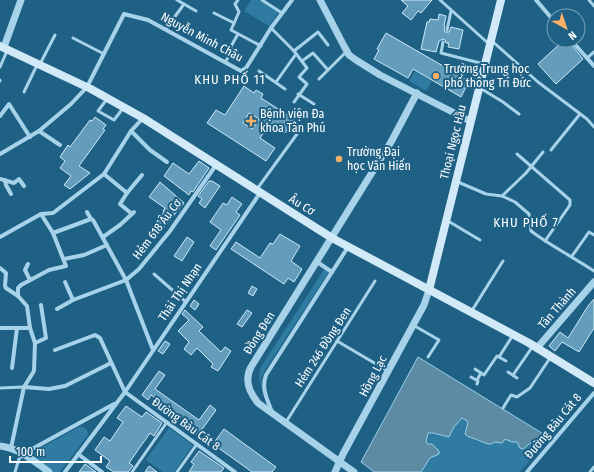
<svg xmlns="http://www.w3.org/2000/svg" width="594" height="472" font-family="'Fira Sans Condensed',sans-serif">
	<style>
		.green { fill: #2f7ba1 }
		.water { fill: #5d8ba4; stroke: #9ad1eb }
		.building { fill: #649dbb; stroke: #cce9f7; fill-rule: evenodd }
		.lines { fill: none; stroke-linecap: round; stroke-linejoin: round }
		.service { stroke: #a7d3ea; stroke-width: 3 }
		.minor { stroke: #a7d3ea; stroke-width: 4 }
		.tertiary { stroke: #a7d3ea; stroke-width: 7 }
		.secondary { stroke: #d2eaf8; stroke-width: 8 }
		.poi-dot { fill: #f8b067; stroke: #1f6185; stroke-width: 1.5 }
		.labels { text-anchor: middle; dominant-baseline: central; stroke-width: 4; stroke-linejoin: round; paint-order: stroke }
		.street-label { font-size: 12px; fill: #fff; stroke: #1f6185 }
		.poi-label { font-size: 12px; fill: #fff; stroke: #1f6185; text-anchor: start }
		.neighbourhood-label { font-size: 13px; letter-spacing: 1px; fill: #fff; stroke: #1f6185 }
	</style>
	<rect width="100%" height="100%" fill="#1f6185"/>
	<!-- green -->
	<g class="green">
		<polygon points="251,0 260,0 279,12 269,26 244,11"/>
		<polygon points="415,71 432,81 426,91 409,81"/>
		<polygon points="325,268 329,272 265,370 261,378 262,392 259,376 261,367"/>
		<polygon points="462,418 466,420 468,423 465,434 477,441 484,442 488,444 505,439 512,442 517,442 520,447 537,440 544,444 520,472 421,472 430,458 437,455 426,442 429,433 433,433 449,437 454,427"/>
		<path d="M79,427c5,-1 9,2 9,8l-28,37h-6l-19,-14 -1,-3 3,-5z"/>
		<polygon points="169,428 193,445 174,472 163,472 146,460"/>
	</g>
	<!-- water -->
	<polygon class="water" points="418,357 550,438 544,444 537,440 533,441 523,449 520,448 517,442 512,442 505,439 503,442 501,443 495,442 491,444 488,444 467,436 465,434 468,423 466,420 462,418 454,427 449,437 433,433 428,433 426,442 428,444 432,444 439,451 439,454 430,458 421,472 374,472 361,462"/>
	<!-- building -->
	<g class="building">
		<polygon points="401,0 432,0 421,13 418,11 411,20 402,13 408,6"/>
		<polygon points="439,14 446,16 444,26 445,26 444,31 445,32 449,32 451,27 463,30 459,49 448,47 449,43 446,43 445,40 443,39 439,41 436,52 421,49 427,22 429,22 430,19 438,20"/>
		<polygon points="386,33 469,81 461,97 413,69 408,78 374,59 379,50 377,49"/>
		<polygon points="564,40 568,40 583,59 556,84 538,64"/>
		<path d="M244,86l10,7 2,-3 7,4 -2,4 33,21 -9,14 -15,-10 -10,15 15,10 -9,13 -59,-38 9,-13 9,5zM249,113l10,6 -7,10 -9,-6z"/>
		<polygon points="95,117 106,125 103,129 105,130 79,166 90,173 70,189 64,185 71,176 60,168 65,161 60,157 68,145 70,147 90,120 92,121"/>
		<polygon points="199,161 209,168 193,192 191,191 189,195 164,176 173,163 189,174"/>
		<polygon points="209,181 212,181 220,186 205,208 199,203 202,199 198,196"/>
		<polygon points="160,182 184,203 161,231 154,225 164,212 163,211 165,208 149,197"/>
		<polygon points="232,197 242,204 236,212 240,215 216,250 210,246 221,230 210,222 223,203 227,205"/>
		<polygon points="280,234 300,246 291,261 302,269 294,282 288,278 284,284 231,249 236,242 260,258 270,243 273,244"/>
		<polygon points="187,237 194,242 182,261 174,256"/>
		<polygon points="252,286 257,289 253,296 248,293"/>
		<polygon points="594,299 594,328 579,352 562,342 555,351 549,346 560,332 568,338 588,306"/>
		<polygon points="194,300 199,304 195,310 190,306"/>
		<polygon points="185,310 203,327 199,331 221,352 225,347 231,351 218,371 211,367 213,364 197,348 191,355 184,349 189,342 178,331 189,320 182,314"/>
		<polygon points="247,310 252,313 242,327 237,324"/>
		<polygon points="165,341 170,344 163,354 158,351"/>
		<polygon points="159,371 165,375 155,389 199,420 210,405 216,410 198,435 191,430 195,426 182,417 181,419 162,405 163,404 151,395 148,400 142,395"/>
		<polygon points="126,406 142,417 146,412 162,423 154,436 150,433 129,463 133,466 128,472 114,472 106,467 110,461 95,450 104,437 110,441 123,422 117,418"/>
		<polygon points="224,429 276,467 272,472 252,472 213,444"/>
		<polygon points="199,451 224,468 221,472 189,472 194,464 191,462"/>
		<polygon points="85,464 96,472 79,472"/>
		<polygon points="149,466 157,472 145,472"/>
	</g>
	<g class="lines">
		<!-- service -->
		<g class="service">
			<polyline points="177,0 196,11"/>
			<polyline points="238,0 235,4 239,12 231,30 261,46"/>
			<polyline points="262,0 282,13"/>
			<polyline points="440,0 489,44"/>
			<polyline points="589,0 594,6"/>
			<polyline points="214,13 234,23"/>
			<polyline points="271,28 294,51 307,68 299,77 307,84 294,102"/>
			<polyline points="166,29 184,4"/>
			<polyline points="447,30 451,11"/>
			<polyline points="73,38 104,54"/>
			<polyline points="492,41 538,82 587,119 594,127"/>
			<polyline points="443,42 441,53 484,64"/>
			<polyline points="294,51 318,32 328,45"/>
			<polyline points="587,58 594,52"/>
			<polyline points="302,61 313,53 328,70"/>
			<polyline points="225,62 233,50 230,48 238,34"/>
			<polyline points="40,64 55,35"/>
			<polyline points="0,67 7,51"/>
			<polyline points="259,71 285,89"/>
			<polyline points="319,79 346,52"/>
			<polyline points="0,80 0,81"/>
			<polyline points="276,82 296,54"/>
			<polyline points="480,88 503,102 519,114"/>
			<polyline points="24,92 37,65"/>
			<polyline points="298,94 314,104"/>
			<polyline points="107,99 98,111 114,120 124,107"/>
			<polyline points="551,150 580,114"/>
			<polyline points="517,154 570,200 570,205 545,241"/>
			<path d="M458,182l28,12 16,2 13,6 14,12 2,17c20,15 42,26 63,40"/>
			<polyline points="257,189 297,134"/>
			<polyline points="502,196 526,173 543,152"/>
			<polyline points="448,221 480,240"/>
			<polyline points="572,256 589,232 594,235"/>
			<polyline points="154,274 186,302"/>
			<polyline points="471,312 503,261"/>
			<polyline points="413,325 439,340 428,357"/>
			<polyline points="337,341 388,371"/>
			<polyline points="499,357 506,361"/>
			<polyline points="475,369 481,373"/>
			<polyline points="508,372 517,378"/>
			<polyline points="513,375 533,346"/>
			<polyline points="471,377 478,381 477,384"/>
			<polyline points="477,380 481,373 484,375 497,356 499,357 513,335"/>
			<polyline points="0,388 24,387"/>
			<polyline points="503,408 511,395 517,397 530,388 550,358"/>
			<polyline points="286,422 375,281"/>
			<polyline points="15,472 19,459 23,454"/>
			<polyline points="132,472 167,422"/>
			<polyline points="177,472 197,444"/>
			<polyline points="590,472 594,467"/>
		</g>
		<!-- minor -->
		<g class="minor">
			<polyline points="536,0 554,21"/>
			<polyline points="571,40 594,66"/>
			<polyline points="0,116 9,104 30,137"/>
			<polyline points="39,131 60,145"/>
			<polyline points="131,131 150,150 167,162"/>
			<polyline points="0,154 39,131 71,104 87,87 124,14 148,20 241,71 246,68 271,28 292,0"/>
			<polyline points="104,174 127,193 142,175"/>
			<polyline points="0,179 14,183 19,179 24,186"/>
			<polyline points="5,180 6,185 11,194"/>
			<polyline points="127,193 120,204 132,214"/>
			<polyline points="87,212 91,219 93,220 126,280 153,350"/>
			<polyline points="53,233 91,219"/>
			<polyline points="0,237 41,214 53,213 104,174 131,131 143,118"/>
			<polyline points="103,237 120,225 134,212"/>
			<polyline points="64,259 84,255 107,245"/>
			<polyline points="317,262 332,272"/>
			<polyline points="28,264 25,270 30,280"/>
			<polyline points="0,268 6,273 5,286 6,288 18,296 27,306 30,328 35,343 34,371 24,387 11,448"/>
			<polyline points="65,282 73,300"/>
			<polyline points="18,296 18,288 21,285 49,270 66,266 53,233 41,214"/>
			<polyline points="57,309 73,300 126,280 139,269 170,231 216,165"/>
			<polyline points="0,328 30,328"/>
			<polyline points="35,343 46,338 41,305"/>
			<polyline points="55,350 95,335 100,338 125,392 235,472"/>
			<polyline points="12,368 17,328"/>
			<polyline points="24,387 49,389 65,386 111,363"/>
			<path d="M272,412c-5,-13 -11,-24 -6,-37l82,-128"/>
			<polyline points="23,454 114,404"/>
			<polyline points="78,454 102,472"/>
			<polyline points="65,472 125,392 260,193"/>
			<polyline points="527,472 594,393"/>
		</g>
		<!-- tertiary -->
		<g class="tertiary">
			<polyline points="320,0 344,46 349,55 356,60 380,75 470,121"/>
			<polyline points="4,47 21,0"/>
			<polyline points="537,348 594,282"/>
			<path d="M0,446c19,2 34,15 49,26"/>
			<polyline points="335,472 343,454 424,305 429,290"/>
			<path d="M354,472l-96,-69c-9,-11 -14,-23 -7,-36l140,-225 26,-49"/>
		</g>
		<!-- secondary -->
		<g class="secondary">
			<polyline points="0,46 91,89 143,118 332,238 529,343 594,383"/>
			<polyline points="429,290 501,0"/>
		</g>
	</g>
	<!-- markers -->
	<g class="poi-dot">
		<circle cx="436" cy="76" r="4"/>
		<path d="M249 115h4v4h4v4h-4v4h-4v-4h-4v-4h4z"/>
		<circle cx="339" cy="159" r="4"/>
	</g>
	<g class="labels">
		<!-- street labels -->
		<g class="street-label">
			<text transform="translate(202 37) rotate(28)">Nguyễn Minh Châu</text>
			<text transform="translate(453 142) rotate(-76)">Thoại Ngọc Hầu</text>
			<text transform="translate(302 205) rotate(32)">Âu Cơ</text>
			<text transform="translate(157 229) rotate(-53)">Hẻm 618 Âu Cơ</text>
			<text transform="translate(180 292) rotate(-56)">Thái Thị Nhạn</text>
			<text transform="translate(557 308) rotate(-49)">Tân Thành</text>
			<text transform="translate(259 333) rotate(-58)">Đồng Đen</text>
			<text transform="translate(323 347) rotate(-57)">Hẻm 246 Đồng Đen</text>
			<text transform="translate(373 376) rotate(-62)">Hồng Lạc</text>
			<text transform="translate(186 424) rotate(36)">Đường Bàu Cát 8</text>
			<text transform="translate(553 426) rotate(-50)">Đường Bàu Cát 8</text>
		</g>
		<!-- poi labels -->
		<g class="poi-label">
			<text x="444" y="69">Trường Trung học<tspan x="444" dy="14">phổ thông Trí Đức</tspan></text>
			<text x="260" y="114">Bệnh viện Đa<tspan x="260" dy="14">khoa Tân Phú</tspan></text>
			<text x="347" y="152">Trường Đại<tspan x="347" dy="14">học Văn Hiến</tspan></text>
		</g>
		<!-- neighbourhood labels -->
		<g class="neighbourhood-label">
			<text x="230" y="79">KHU PHỐ 11</text>
			<text x="526" y="222">KHU PHỐ 7</text>
		</g>
	</g>
	<!-- north arrow -->
	<g transform="translate(566 28) rotate(140)"><circle r="19" fill="#1f6185" stroke="#79a0b6"/>
	<path d="M0-3L7 15L0 10L-7 15Z" fill="#f8b067"/>
	<text y="-6" font-size="11" font-weight="bold" text-anchor="middle" fill="#ffffff">N</text>
	</g>
	<!-- scale -->
	<path d="M10 456v6h91v-6" fill="none" stroke="#ffffff" stroke-width="2"/>
	<text x="16" y="456" font-size="12" fill="#ffffff" stroke="#1f6185" stroke-width="3" paint-order="stroke">100 m</text>
</svg>
